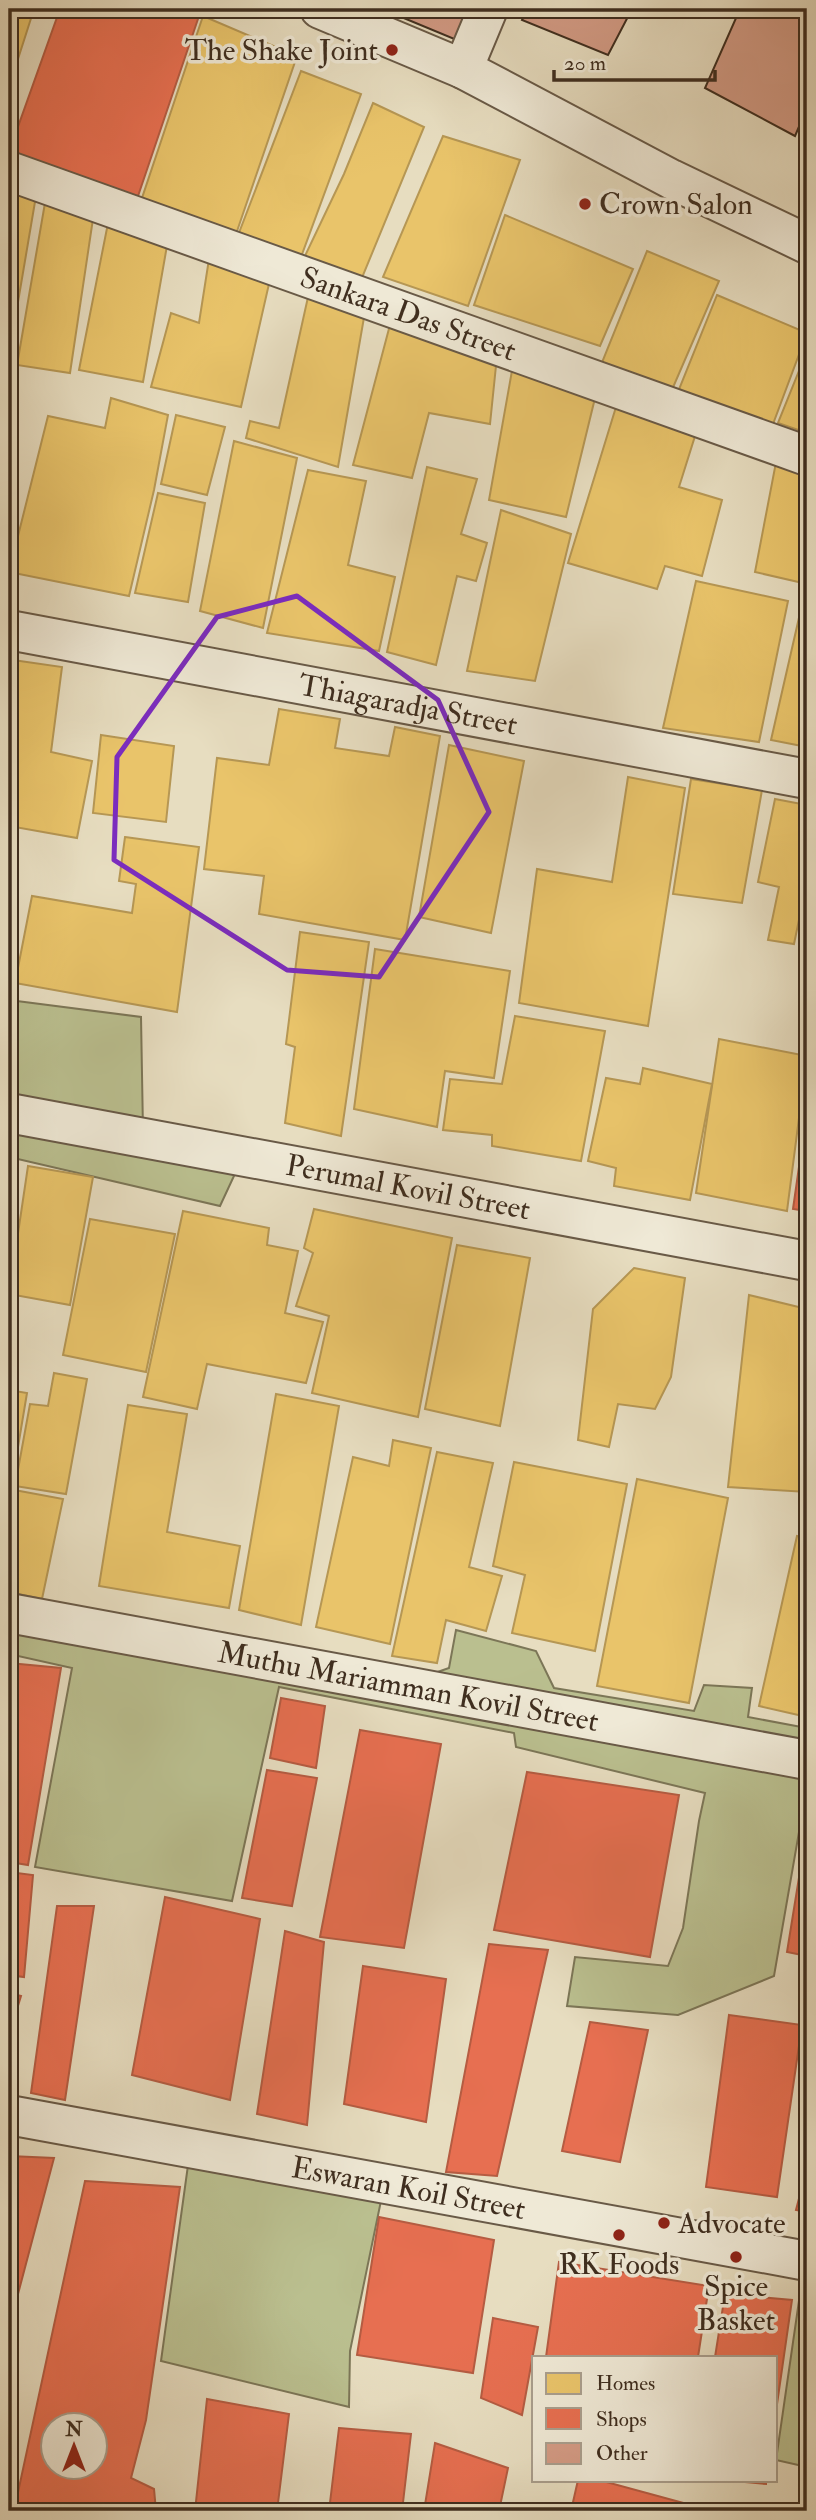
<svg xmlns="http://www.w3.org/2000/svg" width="816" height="2520" font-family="'IM FELL Double Pica',serif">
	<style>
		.green { fill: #babf8f; stroke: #7c7657; stroke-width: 2 }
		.homes { fill: #e9c46a; stroke: #b69754; stroke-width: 2 }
		.shops { fill: #e76f51; stroke: #b55c42; stroke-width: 2; fill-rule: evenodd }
		.building { fill: #d39b85; stroke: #3f2e1f; stroke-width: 2 }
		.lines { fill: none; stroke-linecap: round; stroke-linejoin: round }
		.minor-casing { stroke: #695a47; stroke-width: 42 }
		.minor { stroke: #efe9d6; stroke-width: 38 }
		.marked { fill: none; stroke: #7b2cbf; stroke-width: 5; stroke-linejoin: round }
		.poi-dot { fill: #8f2418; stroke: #efe9d6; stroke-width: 2.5 }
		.labels { text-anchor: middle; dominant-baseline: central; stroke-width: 7; stroke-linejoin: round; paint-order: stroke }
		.poi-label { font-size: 30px; fill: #3f2e1f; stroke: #efe9d6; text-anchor: start }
		.street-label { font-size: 30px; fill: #3f2e1f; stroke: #efe9d6 }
	</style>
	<rect width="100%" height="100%" fill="#e7ddc0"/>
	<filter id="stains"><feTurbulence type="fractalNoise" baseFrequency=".00286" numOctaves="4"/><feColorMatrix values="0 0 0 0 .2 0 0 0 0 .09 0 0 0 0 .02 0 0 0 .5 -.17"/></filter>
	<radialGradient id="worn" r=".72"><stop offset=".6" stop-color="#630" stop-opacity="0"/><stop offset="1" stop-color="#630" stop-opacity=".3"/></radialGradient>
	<!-- green -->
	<g class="green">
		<polygon points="9,1000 141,1017 143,1131 9,1106"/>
		<polygon points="9,1121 240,1163 220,1206 9,1157"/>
		<polygon points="9,1621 807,1768 807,1809 803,1809 774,1976 678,2015 567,2006 575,1957 668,1966 683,1928 699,1821 705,1793 516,1747 514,1733 279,1687 232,1901 35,1867 72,1668 9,1654"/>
		<polygon points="456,1630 536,1651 554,1688 694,1711 704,1685 752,1688 748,1717 807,1728 807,1746 426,1676 449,1668"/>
		<polygon points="189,2158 383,2191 350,2351 349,2407 161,2361"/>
		<polygon points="803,2273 807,2274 807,2467 776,2460"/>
	</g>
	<!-- homes -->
	<g class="homes">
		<polygon points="9,9 34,9 9,87"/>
		<polygon points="203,16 297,56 235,237 142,198"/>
		<polygon points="301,71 361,94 301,257 237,238"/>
		<polygon points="373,103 424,127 359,285 304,258 344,174"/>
		<polygon points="443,136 520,160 468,306 383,277"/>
		<polygon points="9,185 37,190 9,355"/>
		<polygon points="46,197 94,212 70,373 17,365"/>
		<polygon points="505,215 633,269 600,346 474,305"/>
		<polygon points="109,218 168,240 143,382 79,370"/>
		<polygon points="647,251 719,281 668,399 597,375"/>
		<polygon points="209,259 271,275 241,407 151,387 171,313 199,323"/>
		<polygon points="310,288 366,306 338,467 246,438 250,421 279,428"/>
		<polygon points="717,295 807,333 773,424 678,392"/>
		<polygon points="391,321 497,356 490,424 429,413 412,478 353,465"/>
		<polygon points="807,351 807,433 778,423"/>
		<polygon points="513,365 595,398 566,517 489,500"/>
		<polygon points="111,398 168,415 154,490 129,596 9,572 48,416 105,428"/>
		<polygon points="616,407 695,436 679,487 722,500 702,576 665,566 657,589 568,563"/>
		<polygon points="176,415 225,427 207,495 161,484"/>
		<polygon points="234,441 297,458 263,628 200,611"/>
		<polygon points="777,457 807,467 807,584 755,572"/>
		<polygon points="427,467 477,479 461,534 487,543 476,581 457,576 436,665 387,652"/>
		<polygon points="308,470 366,481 348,565 395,577 379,651 267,633"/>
		<polygon points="158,493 205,503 188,602 135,593"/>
		<polygon points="501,510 571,534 535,681 467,671"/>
		<polygon points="696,581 788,601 759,742 663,728"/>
		<polygon points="801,609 807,610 807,747 771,740"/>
		<polygon points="13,660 62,667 51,752 92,761 77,838 9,826 9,681"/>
		<polygon points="279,709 340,719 335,748 389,756 395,727 440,736 405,940 259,914 264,876 204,869 217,758 269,765"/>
		<polygon points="101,735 174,746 166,822 93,813"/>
		<polygon points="449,745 524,761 491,933 419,917"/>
		<polygon points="628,777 685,788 648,1026 519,1003 537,869 612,882"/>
		<polygon points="691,779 762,790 742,903 673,894"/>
		<polygon points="775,799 807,805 807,881 794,944 768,940 779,887 758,882"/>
		<polygon points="125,837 199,847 177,1012 15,983 32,896 132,913 136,884 119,881"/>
		<polygon points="300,932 369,942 341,1136 285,1123 295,1047 286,1044"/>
		<polygon points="375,949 510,971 494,1078 445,1071 437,1127 354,1109"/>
		<polygon points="515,1016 605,1031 581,1161 492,1146 492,1135 443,1130 450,1079 502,1084"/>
		<polygon points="719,1039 807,1056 787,1211 696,1193"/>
		<polygon points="643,1068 712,1084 690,1200 614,1186 616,1168 588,1161 606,1078 640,1084"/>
		<polygon points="28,1166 93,1177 70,1305 9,1294"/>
		<polygon points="314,1209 452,1238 418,1417 312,1393 329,1316 296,1306 313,1253 304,1248"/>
		<polygon points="183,1211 269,1228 267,1245 298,1251 285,1313 323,1322 306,1383 207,1364 197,1409 143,1397"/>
		<polygon points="90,1219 175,1234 146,1372 63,1355"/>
		<polygon points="457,1245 530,1258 500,1426 425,1409"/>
		<polygon points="634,1268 685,1278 671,1377 655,1409 618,1404 609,1447 578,1440 593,1309"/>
		<polygon points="749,1295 807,1309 807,1492 728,1487"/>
		<polygon points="54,1373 87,1379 66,1494 15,1486 30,1404 48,1406"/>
		<polygon points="9,1390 27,1393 13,1477 9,1476"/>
		<polygon points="276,1394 339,1406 301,1625 239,1610"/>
		<polygon points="128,1405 187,1414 167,1532 240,1546 229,1608 99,1586"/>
		<polygon points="393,1440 431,1448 390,1644 316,1627 353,1457 389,1466"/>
		<polygon points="437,1452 493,1463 469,1567 502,1576 486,1631 446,1620 437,1663 392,1656"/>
		<polygon points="514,1462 627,1484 595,1651 512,1633 525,1575 493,1566"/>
		<polygon points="637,1479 728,1498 689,1703 597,1686"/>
		<polygon points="9,1489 63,1499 42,1599 9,1592"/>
		<polygon points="797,1536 807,1538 807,1717 759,1706"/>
	</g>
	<!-- shops -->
	<g class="shops">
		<polygon points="60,9 186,9 200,13 137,199 9,152"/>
		<polygon points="800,1160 807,1161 807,1211 793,1209"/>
		<polygon points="9,1663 61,1668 28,1865 9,1862"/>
		<polygon points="281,1698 325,1706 316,1768 270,1758"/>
		<polygon points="360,1730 441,1744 404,1948 320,1937"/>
		<polygon points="267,1770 317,1778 292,1906 242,1898"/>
		<polygon points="527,1772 679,1795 650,1957 494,1930"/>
		<polygon points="807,1828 807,1956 787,1952"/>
		<polygon points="9,1872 33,1875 24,1977 9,1975"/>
		<polygon points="165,1897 260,1919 230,2100 132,2075"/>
		<polygon points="57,1906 94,1906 65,2100 31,2093"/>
		<polygon points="285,1931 324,1942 307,2125 257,2114"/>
		<polygon points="489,1944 548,1950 497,2176 446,2172"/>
		<polygon points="363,1966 446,1979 426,2122 344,2104"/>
		<polygon points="9,1993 21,1996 9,2035"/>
		<polygon points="729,2015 802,2025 777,2197 706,2187"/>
		<polygon points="590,2022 648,2030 620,2162 562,2151"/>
		<polygon points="9,2156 54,2158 9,2328"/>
		<polygon points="807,2168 807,2212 796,2210"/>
		<path d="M85,2181l95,6 -34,233 -15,58 23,11 2,22h-142zM52,2426h42v42h-42z"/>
		<polygon points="379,2217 494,2240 473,2373 357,2355"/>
		<polygon points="559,2262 709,2286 698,2357 546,2357"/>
		<polygon points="725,2294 792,2300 776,2411 776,2357 715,2357"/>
		<polygon points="493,2318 538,2327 522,2415 481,2398"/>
		<polygon points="207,2399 289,2414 277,2511 195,2511"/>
		<polygon points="339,2428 411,2434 402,2511 329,2511"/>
		<polygon points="435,2443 508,2468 499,2511 424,2511"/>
		<polygon points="578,2480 599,2480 702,2508 702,2511 571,2511"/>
		<polygon points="723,2480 766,2480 766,2484"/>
		<polygon points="737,2506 773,2511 736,2511"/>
	</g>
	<!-- building -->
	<g class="building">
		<polygon points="382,9 472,9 459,41"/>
		<polygon points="527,9 632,9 608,55 522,20"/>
		<polygon points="740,9 807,9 807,108 795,136 705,88"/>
	</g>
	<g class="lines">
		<defs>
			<g id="minor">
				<polyline points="320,9 463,69 671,179 807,244"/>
				<polyline points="463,69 488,9"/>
				<path id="s1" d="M9,171l798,285"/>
				<path id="s2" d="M9,630l798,149"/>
				<path id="s3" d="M9,1113l798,148"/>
				<path id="s4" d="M9,1613l798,147"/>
				<path id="s5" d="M9,2115l798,146"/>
			</g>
		</defs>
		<!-- minor casing -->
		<use href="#minor" class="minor-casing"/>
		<!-- minor -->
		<use href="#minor" class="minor"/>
	</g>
	<!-- marked area -->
	<path class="marked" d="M297,596l141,104 51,112 -110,165 -92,-7 -173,-110 3,-103 100,-140z"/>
	<!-- markers -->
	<g class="poi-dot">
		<circle cx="392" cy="50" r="7"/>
		<circle cx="585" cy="204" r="7"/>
		<circle cx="664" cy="2223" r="7"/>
		<circle cx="619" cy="2235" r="7"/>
		<circle cx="736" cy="2257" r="7"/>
	</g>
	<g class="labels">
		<!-- poi labels -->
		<g class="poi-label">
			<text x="378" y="50" text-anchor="end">The Shake Joint</text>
			<text x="599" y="204">Crown Salon</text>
			<text x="678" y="2223">Advocate</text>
			<text x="619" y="2264" text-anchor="middle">RK Foods</text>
			<text x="736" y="2286" text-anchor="middle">Spice<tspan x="736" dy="34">Basket</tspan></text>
		</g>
		<!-- street labels -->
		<g class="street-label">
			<text stroke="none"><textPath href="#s1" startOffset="424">Sankara Das Street</textPath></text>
			<text stroke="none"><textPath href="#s2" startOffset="406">Thiagaradja Street</textPath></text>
			<text stroke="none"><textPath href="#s3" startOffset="406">Perumal Kovil Street</textPath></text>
			<text stroke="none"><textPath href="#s4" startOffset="406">Muthu Mariamman Kovil Street</textPath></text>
			<text stroke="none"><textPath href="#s5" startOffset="406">Eswaran Koil Street</textPath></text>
		</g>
	</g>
	<!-- margin -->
	<rect width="816" height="2520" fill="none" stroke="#e7ddc0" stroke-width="35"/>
	<rect x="10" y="10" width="795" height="2499" fill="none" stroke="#3f2e1f" stroke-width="3.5"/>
	<rect x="18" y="18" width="781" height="2485" fill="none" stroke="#3f2e1f" stroke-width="2"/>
	<!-- legend -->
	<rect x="532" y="2356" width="245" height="126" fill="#efe9d6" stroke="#a99e8d" stroke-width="2"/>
	<rect x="546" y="2373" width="35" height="21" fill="#e9c46a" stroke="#a99e8d" stroke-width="2"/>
	<text x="596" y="2390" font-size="21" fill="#3f2e1f">Homes</text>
	<rect x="546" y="2408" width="35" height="21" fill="#e76f51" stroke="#a99e8d" stroke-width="2"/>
	<text x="596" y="2426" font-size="21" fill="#3f2e1f">Shops</text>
	<rect x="546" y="2443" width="35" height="21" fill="#d39b85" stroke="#a99e8d" stroke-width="2"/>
	<text x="596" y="2460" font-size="21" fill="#3f2e1f">Other</text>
	<!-- north arrow -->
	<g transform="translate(74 2446)"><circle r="33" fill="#efe9d6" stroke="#a99e8d" stroke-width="2"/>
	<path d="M0-5L12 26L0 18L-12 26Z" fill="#8f2418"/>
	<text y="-10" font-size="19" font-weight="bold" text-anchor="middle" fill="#3f2e1f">N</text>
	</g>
	<!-- scale -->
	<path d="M554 70v10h161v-10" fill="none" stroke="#3f2e1f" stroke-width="3.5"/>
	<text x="564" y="70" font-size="21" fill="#3f2e1f" stroke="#efe9d6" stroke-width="5" paint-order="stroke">20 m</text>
	<rect width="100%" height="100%" filter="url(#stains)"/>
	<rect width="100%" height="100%" fill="url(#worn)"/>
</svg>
